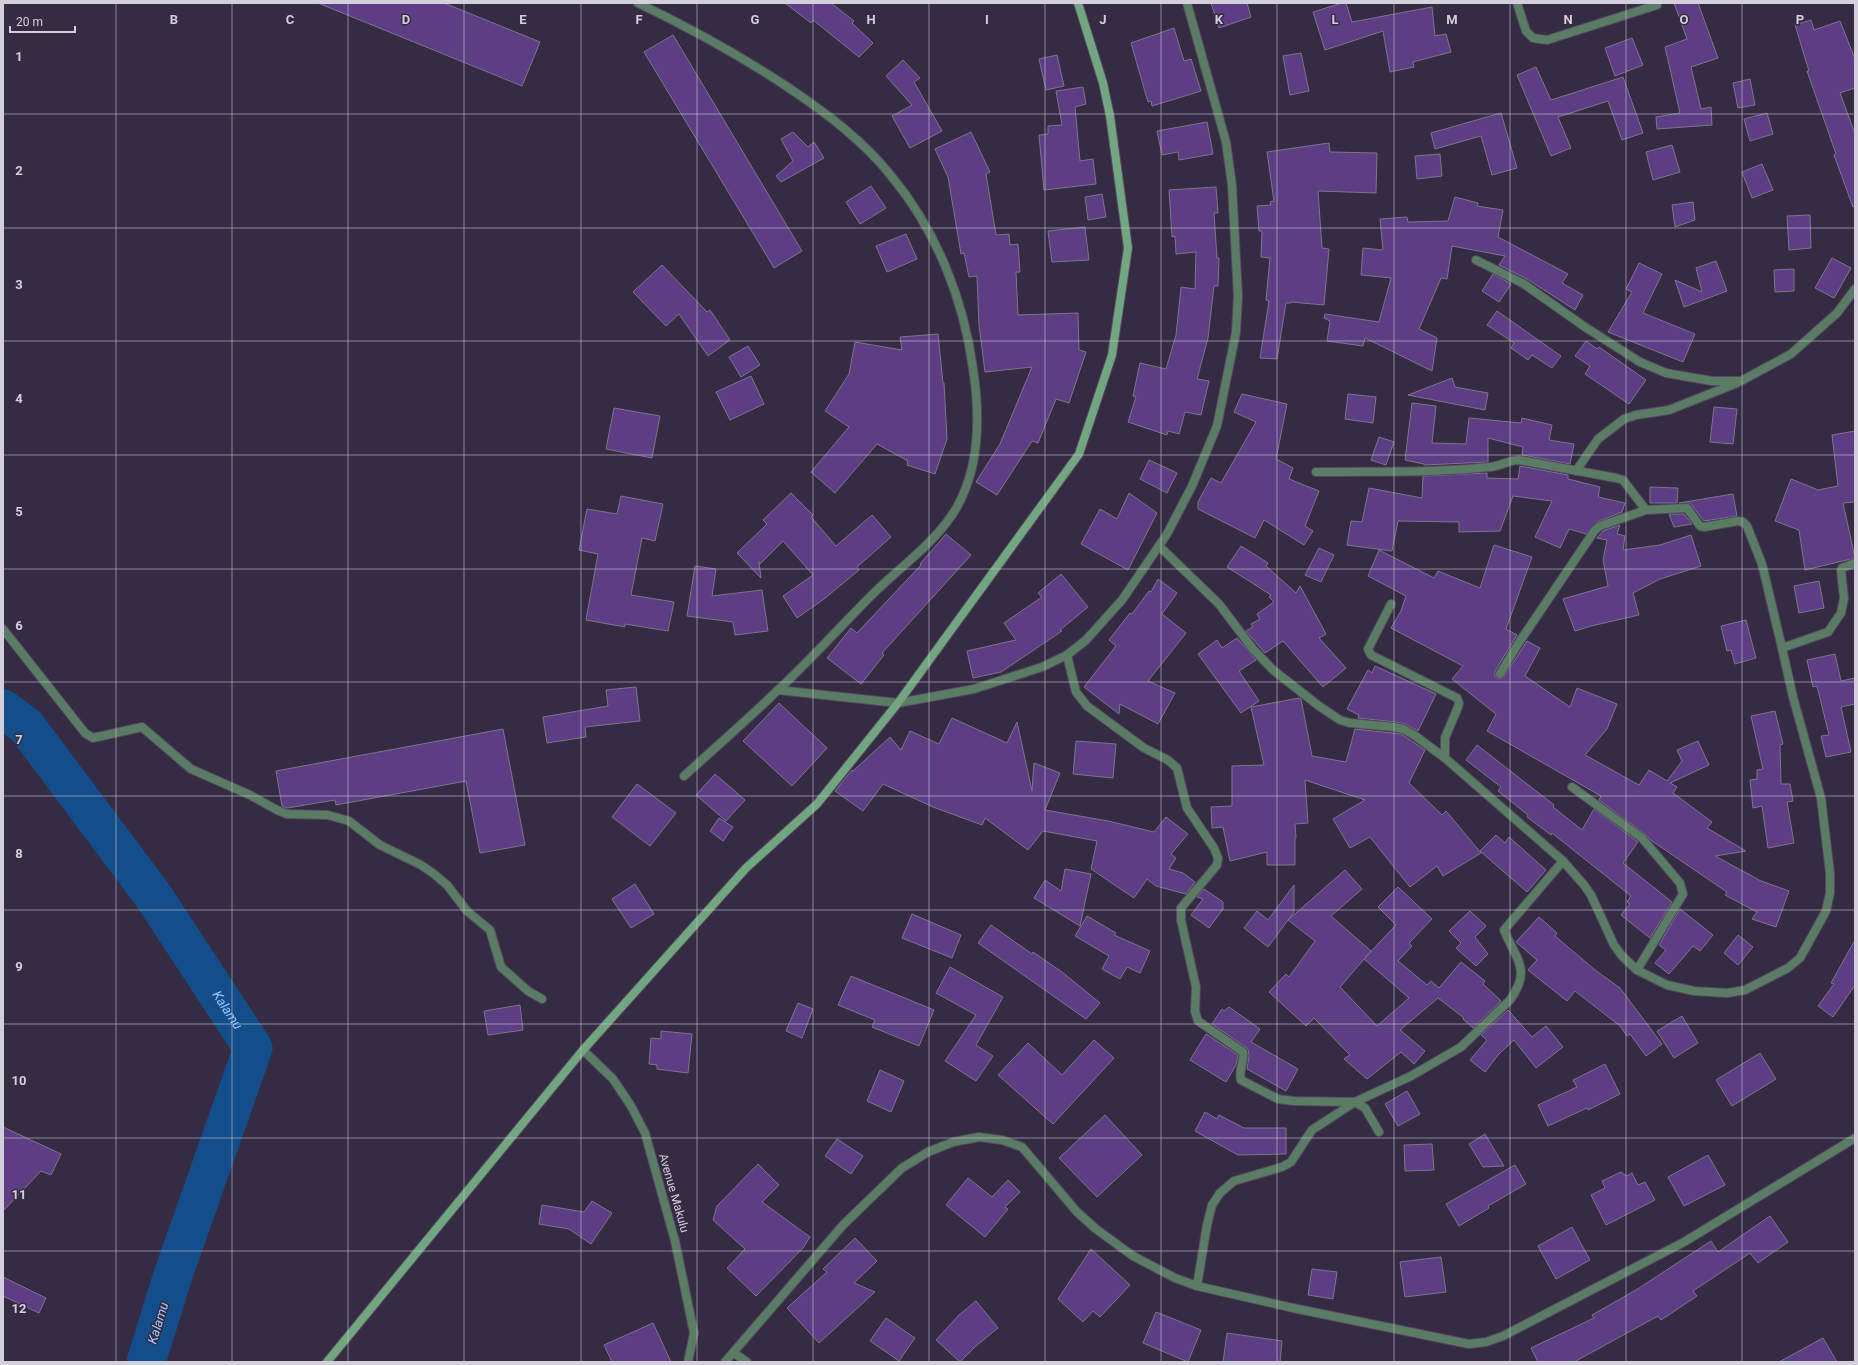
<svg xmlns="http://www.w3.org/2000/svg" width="1858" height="1365" font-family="Roboto,sans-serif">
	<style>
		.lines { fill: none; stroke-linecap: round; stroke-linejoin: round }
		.river { stroke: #134e8b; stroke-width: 39 }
		.building { fill: #5d3e85; stroke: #7e748e }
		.minor-casing { stroke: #52495f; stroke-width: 10 }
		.secondary-casing { stroke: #52495f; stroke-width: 10 }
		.minor { stroke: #5b7c64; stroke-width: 8 }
		.secondary { stroke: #71a680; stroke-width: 8 }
		.grid { fill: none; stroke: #d4cfdd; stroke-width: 1; stroke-opacity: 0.55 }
		.labels { text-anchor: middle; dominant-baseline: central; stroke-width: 3; stroke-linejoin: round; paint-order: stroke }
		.street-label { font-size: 12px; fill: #d4cfdd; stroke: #352c43 }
		.water-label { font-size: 13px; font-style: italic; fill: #9ecafe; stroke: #352c43 }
		.grid-label { font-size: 13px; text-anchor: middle; font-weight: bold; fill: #d4cfdd; stroke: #352c43; stroke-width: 3; stroke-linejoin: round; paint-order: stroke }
	</style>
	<rect width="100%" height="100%" fill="#352c43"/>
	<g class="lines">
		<!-- river -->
		<path class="river" id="s1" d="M3,709l23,17 128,171 99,151 -80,227 -27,87"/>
	</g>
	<!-- building -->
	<g class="building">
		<polygon points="318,3 444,3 540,42 522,86"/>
		<polygon points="785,3 831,3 854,21 852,23 873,43 859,57 813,20 811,23"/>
		<polygon points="1211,3 1247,3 1251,17 1219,28"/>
		<polygon points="1342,3 1346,3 1352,22 1432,7 1435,36 1446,34 1451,52 1413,62 1414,67 1390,72 1383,31 1325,50 1313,12"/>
		<polygon points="1674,3 1698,3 1718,58 1691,67 1701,109 1711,107 1712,125 1657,129 1656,117 1680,113 1665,47 1687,39"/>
		<polygon points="1811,20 1814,30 1840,21 1855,59 1855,88 1840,93 1855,134 1855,206 1853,207 1834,155 1836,154 1807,71 1809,71 1795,25"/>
		<polygon points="1174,28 1184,61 1191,59 1201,91 1152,106 1151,101 1148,102 1131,43"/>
		<polygon points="673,35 802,251 774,268 644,52"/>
		<polygon points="1632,38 1643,65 1615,76 1605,48"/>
		<polygon points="1301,53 1309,91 1290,95 1283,56"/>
		<polygon points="1057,55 1064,86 1046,90 1039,59"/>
		<polygon points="903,60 920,78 914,82 942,131 910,148 892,116 912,105 886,76"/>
		<polygon points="1536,67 1551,100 1623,77 1643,133 1622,140 1608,101 1558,117 1571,148 1551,156 1517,75"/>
		<polygon points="1750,79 1755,105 1738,108 1733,83"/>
		<polygon points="1083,87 1086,104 1075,107 1080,161 1093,159 1096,184 1044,190 1039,135 1048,134 1048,126 1062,125 1056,91"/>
		<polygon points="1501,113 1517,168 1492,175 1481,136 1435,149 1431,133"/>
		<polygon points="1767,113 1773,134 1750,141 1744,119"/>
		<polygon points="1207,122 1213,154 1179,160 1178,152 1162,155 1157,131"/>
		<polygon points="793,132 808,147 814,142 824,158 781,182 776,176 793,161 781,139"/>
		<polygon points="971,132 990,172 986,174 996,235 1009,234 1010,245 1018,244 1020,272 1016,272 1018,315 1078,313 1079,350 1086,352 1069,403 1056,399 1038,443 1032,441 997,495 976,482 1000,444 1032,367 985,372 979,325 977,276 969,277 964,253 961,254 948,177 935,149"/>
		<polygon points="1329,143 1330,152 1377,153 1376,193 1318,191 1322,248 1329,249 1324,305 1291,302 1291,303 1286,303 1277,359 1260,358 1269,301 1266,300 1270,258 1261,257 1262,231 1259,231 1257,206 1271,205 1270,202 1274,201 1267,152"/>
		<polygon points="1672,145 1680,172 1653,180 1646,152"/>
		<polygon points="1440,154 1442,176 1417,179 1415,156"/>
		<polygon points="1762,164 1773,190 1752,198 1742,172"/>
		<polygon points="871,186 886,208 860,224 846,202"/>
		<polygon points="1216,187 1218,213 1214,213 1217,258 1219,258 1218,286 1214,286 1208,338 1197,379 1209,381 1201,415 1185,412 1179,434 1168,431 1167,435 1128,422 1136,397 1133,396 1140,363 1166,369 1176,335 1181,287 1195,289 1196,252 1176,254 1175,236 1172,237 1169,190"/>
		<polygon points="1102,194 1106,217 1088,220 1085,197"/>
		<polygon points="1455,197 1478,203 1477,206 1503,210 1498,237 1568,274 1562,283 1583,295 1575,310 1527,279 1499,265 1505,256 1452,246 1447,279 1441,278 1419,329 1437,338 1432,371 1365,338 1363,346 1327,341 1330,321 1324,318 1325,314 1379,322 1391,278 1361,275 1363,248 1383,250 1380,219 1407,217 1408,222 1448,221"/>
		<polygon points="1693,202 1695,220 1675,227 1672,205"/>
		<polygon points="1810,215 1811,248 1789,250 1787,216"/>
		<polygon points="1085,227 1089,260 1052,262 1048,231"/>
		<polygon points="906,234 917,259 887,272 876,246"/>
		<polygon points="1832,258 1851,268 1834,298 1815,288"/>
		<polygon points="1716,261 1727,291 1684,307 1675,280 1702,292 1696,268"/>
		<polygon points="1639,263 1662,274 1643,313 1695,334 1683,362 1608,332 1632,292 1626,289"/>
		<polygon points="662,265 707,312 710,310 730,340 708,356 679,314 666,326 633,292"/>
		<polygon points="1794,269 1794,291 1775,292 1774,270"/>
		<polygon points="1493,274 1511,284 1499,302 1482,291"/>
		<polygon points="1497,311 1561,356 1552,368 1532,355 1528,360 1511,348 1514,343 1487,325"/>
		<polygon points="938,334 943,383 944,383 947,439 935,474 907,465 908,461 877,444 835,493 811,472 849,427 825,411 849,374 855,342 902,350 900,337"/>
		<polygon points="1586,341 1597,349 1599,347 1646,380 1629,404 1585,374 1590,366 1575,356"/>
		<polygon points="748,346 760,365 741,377 729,357"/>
		<polygon points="751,376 764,404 730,420 716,392"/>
		<polygon points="1452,378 1455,387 1488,393 1485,410 1408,395"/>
		<polygon points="1242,394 1287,404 1276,459 1293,468 1289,479 1319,491 1305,526 1313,531 1304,545 1264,520 1255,538 1198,509 1198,502 1211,478 1221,483 1256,422 1234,412"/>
		<polygon points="1348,394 1376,397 1373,423 1345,419"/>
		<polygon points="1412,403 1436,406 1432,443 1466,444 1469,418 1521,423 1522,418 1552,425 1549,440 1574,444 1570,464 1522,455 1523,447 1488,438 1488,462 1424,465 1424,464 1405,460"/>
		<polygon points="1714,407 1737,409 1733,444 1710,442"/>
		<polygon points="614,408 660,416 652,458 606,449"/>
		<polygon points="1855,431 1855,502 1843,503 1855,558 1805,570 1799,530 1775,521 1791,479 1818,490 1838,486 1832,435"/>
		<polygon points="1379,437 1394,442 1386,465 1371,460"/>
		<polygon points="1149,460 1177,473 1167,493 1140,479"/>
		<polygon points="1520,466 1568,475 1568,479 1600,487 1598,497 1625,503 1622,512 1597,522 1586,534 1569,529 1560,548 1535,537 1552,501 1513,496 1500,531 1459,532 1459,522 1398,521 1392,551 1347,545 1351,521 1362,522 1369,488 1422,498 1423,476 1487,473 1487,478 1518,479"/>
		<polygon points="1650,487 1678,488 1677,503 1650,503"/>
		<polygon points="791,493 813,515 811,517 836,546 872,515 891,537 857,567 859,570 824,599 797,618 783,596 813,575 783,541 760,564 759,562 761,578 737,553 767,524 763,520"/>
		<polygon points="1129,493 1157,513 1128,570 1081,544 1100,509 1117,519"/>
		<polygon points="1733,494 1737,516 1704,521 1690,503 1679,503"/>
		<polygon points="621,496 663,504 655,541 642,538 631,595 674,602 668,631 625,624 625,627 586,620 598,554 579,550 587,509 617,514"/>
		<polygon points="1669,514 1684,514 1692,524 1674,527"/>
		<polygon points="1620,525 1617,534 1625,536 1623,550 1660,545 1691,535 1701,566 1660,579 1633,593 1639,615 1591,626 1575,631 1563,599 1608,586 1603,560 1607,540 1597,538 1603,531"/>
		<polygon points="946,534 971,555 882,653 884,655 861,684 827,658 851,628 857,633 921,565 920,564"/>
		<polygon points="1494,545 1532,557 1506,629 1517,635 1495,671 1495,677 1500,679 1504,677 1527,641 1540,648 1525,676 1570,707 1577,688 1617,704 1607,729 1585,755 1639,785 1649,770 1667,781 1682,761 1677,750 1698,741 1709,765 1670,783 1677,787 1673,793 1712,822 1707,828 1746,851 1715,856 1761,881 1789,891 1776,927 1752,919 1757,912 1725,895 1727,892 1652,841 1645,834 1599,800 1601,796 1487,731 1496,714 1452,679 1463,666 1391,628 1401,611 1406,596 1368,576 1379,550 1434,578 1438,571 1480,588"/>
		<polygon points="1241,546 1268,563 1266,566 1296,593 1300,586 1326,634 1319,638 1346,668 1323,687 1283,641 1265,653 1246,631 1253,627 1251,624 1260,619 1257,614 1274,602 1269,597 1271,595 1227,567"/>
		<polygon points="1319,548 1334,555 1321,582 1305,575"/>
		<polygon points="695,566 716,569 712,596 762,590 768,631 735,635 733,622 687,616"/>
		<polygon points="1061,574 1088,607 1060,630 1062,631 1001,672 973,678 967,651 1016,640 1004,623 1042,597 1038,593"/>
		<polygon points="1158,579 1177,593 1162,614 1186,633 1148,681 1175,693 1158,724 1120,704 1119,714 1084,687 1116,646 1109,640 1130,613 1132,614 1149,591 1151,592"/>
		<polygon points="1819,581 1824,608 1799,613 1794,586"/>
		<polygon points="1746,620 1756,658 1735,664 1731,650 1727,651 1721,626"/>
		<polygon points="1237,638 1256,660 1239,671 1259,701 1241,713 1198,654 1217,640 1222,648"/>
		<polygon points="1835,654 1841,681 1855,678 1855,704 1841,707 1851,752 1826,757 1821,736 1829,735 1817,686 1813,687 1807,660"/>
		<polygon points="1375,666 1436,694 1418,731 1405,724 1395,722 1358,718 1359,715 1347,709 1368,670 1372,673"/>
		<polygon points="636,687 640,721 585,727 586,737 547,743 543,717 608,706 606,690"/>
		<polygon points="1299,698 1301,699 1312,756 1346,762 1355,729 1401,734 1425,750 1409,783 1442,815 1446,811 1481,853 1443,876 1437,866 1410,887 1370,837 1350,848 1333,819 1365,800 1305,780 1308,823 1295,824 1296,838 1295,838 1295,865 1267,865 1267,852 1230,861 1223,827 1212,828 1211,807 1232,806 1232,766 1264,765 1251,707"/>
		<polygon points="779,703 827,748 792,786 743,741"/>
		<polygon points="1775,711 1783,744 1780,745 1781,784 1790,784 1793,801 1787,802 1794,843 1768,848 1762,806 1753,808 1750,780 1757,779 1757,770 1763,769 1751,716"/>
		<polygon points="952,718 1007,743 1017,722 1032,791 1034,763 1060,773 1045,810 1108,821 1154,832 1166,817 1188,834 1171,854 1176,858 1169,869 1183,873 1195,882 1186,894 1156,886 1147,879 1134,898 1091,869 1097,841 1043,831 1028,850 985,818 982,825 933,807 883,784 863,811 835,791 852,770 853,771 890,737 901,750 910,731 939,744"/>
		<polygon points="503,729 525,845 480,853 466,781 336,805 335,800 287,808 282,806 276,771"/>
		<polygon points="1076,741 1116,744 1113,778 1073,774"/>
		<polygon points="1477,745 1554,805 1553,807 1582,830 1594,809 1638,842 1623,863 1672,902 1650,938 1621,915 1630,904 1627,902 1631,896 1552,833 1551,835 1527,817 1528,815 1498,791 1501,787 1466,760"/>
		<polygon points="715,774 745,800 726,821 696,795"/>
		<polygon points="637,784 676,813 650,846 612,817"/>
		<polygon points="719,818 733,827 723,841 710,831"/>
		<polygon points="1496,835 1505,843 1509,837 1546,870 1527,892 1480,851"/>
		<polygon points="1065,869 1091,874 1080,926 1034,898 1045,880 1061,891"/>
		<polygon points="1345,870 1362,889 1331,916 1371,951 1340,987 1377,1026 1409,998 1364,959 1396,925 1378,907 1398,887 1432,919 1409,943 1412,946 1398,961 1427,985 1431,981 1439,988 1461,962 1485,981 1483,984 1501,1001 1473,1028 1463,1019 1464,1018 1438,998 1400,1030 1425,1051 1414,1064 1401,1052 1367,1079 1344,1059 1350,1055 1314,1018 1306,1026 1269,992 1286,974 1289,977 1315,941 1288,920 1268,947 1244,928 1257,911 1268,920 1294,885 1294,912 1288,920"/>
		<polygon points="635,884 654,914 631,928 612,899"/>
		<polygon points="1204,889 1223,902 1223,909 1209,928 1191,915 1203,899 1197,897"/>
		<polygon points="1680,909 1713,935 1700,951 1693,946 1669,974 1655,963 1666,950 1659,945"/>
		<polygon points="1470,911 1486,926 1475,937 1488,954 1476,966 1456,948 1461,943 1449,931"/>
		<polygon points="912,914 961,935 952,958 902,938"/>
		<polygon points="1087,916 1116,933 1114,935 1150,951 1140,973 1127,967 1120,979 1102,969 1109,956 1075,936"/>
		<polygon points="1539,917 1557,933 1555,936 1595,970 1620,988 1662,1044 1646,1056 1630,1034 1627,1036 1620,1026 1575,991 1567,1001 1528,970 1537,960 1516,942"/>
		<polygon points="991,925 1032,954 1033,952 1062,972 1100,1003 1086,1019 978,943"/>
		<polygon points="1738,935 1753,947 1738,965 1724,953"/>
		<polygon points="1855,940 1855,985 1833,1017 1818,1006 1834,984 1831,983"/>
		<polygon points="950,967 1003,997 976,1045 993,1056 976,1081 945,1061 976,1015 936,993"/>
		<polygon points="851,976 934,1010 919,1046 872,1027 875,1020 838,1005"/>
		<polygon points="798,1003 813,1009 802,1038 786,1031"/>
		<polygon points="520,1005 523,1030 488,1035 484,1011"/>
		<polygon points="1229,1007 1260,1029 1251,1042 1298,1069 1286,1091 1247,1069 1249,1056 1248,1049 1212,1024 1222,1009 1224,1011"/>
		<polygon points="1508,1010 1532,1037 1546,1026 1563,1047 1536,1068 1514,1040 1499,1054 1485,1072 1470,1060 1487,1040 1481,1035"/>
		<polygon points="1682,1016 1698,1043 1674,1058 1657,1031"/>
		<polygon points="661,1031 692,1034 688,1073 657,1069 657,1065 649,1064 651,1038 661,1039"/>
		<polygon points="1206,1034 1238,1055 1236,1065 1226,1082 1190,1060"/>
		<polygon points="1094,1040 1114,1058 1053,1124 998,1075 1028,1043 1062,1075"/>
		<polygon points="1760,1053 1776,1079 1732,1106 1716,1080"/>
		<polygon points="1605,1064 1620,1094 1588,1110 1587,1108 1548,1126 1538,1105 1577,1087 1573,1080"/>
		<polygon points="880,1070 904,1081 891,1112 867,1101"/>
		<polygon points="1407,1091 1420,1114 1398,1126 1385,1104"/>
		<polygon points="1205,1112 1217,1119 1219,1115 1244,1128 1286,1128 1286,1154 1238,1155 1195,1131"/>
		<polygon points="1105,1115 1142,1155 1097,1197 1059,1158"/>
		<polygon points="3,1127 61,1154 51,1175 41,1171 3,1211"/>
		<polygon points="1485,1134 1504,1166 1483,1167 1469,1144"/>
		<polygon points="837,1139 863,1156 851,1174 825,1156"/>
		<polygon points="1432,1144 1434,1170 1405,1171 1404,1145"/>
		<polygon points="1708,1155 1725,1185 1684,1206 1668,1177"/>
		<polygon points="758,1164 779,1185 762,1202 810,1237 803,1248 756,1296 727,1268 745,1249 713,1220 717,1206"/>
		<polygon points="1515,1165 1526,1184 1488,1206 1489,1208 1459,1226 1446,1204"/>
		<polygon points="1621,1172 1626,1176 1632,1173 1638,1185 1645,1182 1655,1200 1606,1225 1591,1195 1605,1188 1602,1181"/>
		<polygon points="968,1178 992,1197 1008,1180 1020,1192 1005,1207 1008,1209 985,1237 946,1205"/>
		<polygon points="592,1201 612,1213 591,1244 569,1229 539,1224 542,1205 584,1212"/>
		<polygon points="1770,1216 1788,1242 1758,1263 1750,1253 1693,1291 1697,1296 1661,1320 1658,1316 1574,1362 1538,1362 1531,1348 1594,1318 1592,1315 1636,1290 1711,1241 1718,1252"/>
		<polygon points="1572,1227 1590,1260 1556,1279 1538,1246"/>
		<polygon points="855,1238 877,1261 854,1283 875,1292 819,1343 787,1308 827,1272 823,1269"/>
		<polygon points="1091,1249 1130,1285 1100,1317 1093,1311 1083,1322 1058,1299"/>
		<polygon points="1441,1257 1446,1292 1405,1297 1400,1262"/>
		<polygon points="1312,1269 1337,1272 1333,1299 1308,1295"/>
		<polygon points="3,1277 46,1298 39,1313 3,1296"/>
		<polygon points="976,1301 998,1328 976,1346 960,1362 936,1340 959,1315"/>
		<polygon points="1156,1312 1201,1330 1188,1362 1143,1343"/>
		<polygon points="886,1318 915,1338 899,1361 870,1341"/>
		<polygon points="653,1323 671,1362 612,1362 604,1345"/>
		<polygon points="1227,1333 1282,1341 1280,1362 1223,1362"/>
		<polygon points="1823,1338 1837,1362 1779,1362"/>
	</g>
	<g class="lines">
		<defs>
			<g id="minor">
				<path d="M638,3c52,25 103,53 151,85 37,25 75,53 103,89 44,53 72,123 81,192 7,45 7,97 -16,138 -19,33 -53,57 -80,83 -34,33 -65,69 -100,101 -30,29 -62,57 -93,85"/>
				<polyline points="1517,3 1526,31 1533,38 1547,40 1657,5"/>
				<polyline points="1476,260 1524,284 1585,327 1640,362 1666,373 1712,381 1741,381 1791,354 1837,313 1855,289"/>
				<polyline points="1576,471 1598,439 1624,419 1636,415 1669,410 1737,383"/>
				<path d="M1316,472c58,-1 116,1 174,-5 11,-1 19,-7 29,-7l97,18 7,2 23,30 41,-2 13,18 4,1 34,-6 5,1 4,4 15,38 20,84"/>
				<polyline points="1159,546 1219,604 1253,649 1273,670 1319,706 1340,720 1350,723 1394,727 1403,729 1414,735 1445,758"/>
				<polyline points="1391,604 1368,649 1371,655 1457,698 1459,703 1458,707 1445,738 1445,758 1563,861 1584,885 1591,895 1614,945 1622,956 1637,970 1667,985 1694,991 1727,993 1745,990 1788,968 1800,958 1826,911 1830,893 1830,873 1821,798 1793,697 1782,648 1828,632 1841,613 1844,598 1841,571 1842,568 1855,563"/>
				<polyline points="3,629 85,733 93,738 142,727 191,769 250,795 277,810 287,814 328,815 349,821 380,845 421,865 434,874 447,885 467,911 490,930 501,967 528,991 542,999"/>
				<path d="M1067,655l9,37 11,14 57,42 24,12 9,8 10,40 27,40 4,10 -1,7 -36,43v12l15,67 -1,24 3,10 45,31c2,10 -5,18 -2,28l37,19 16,2 61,1 10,6 14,24"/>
				<polyline points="1500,674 1518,644 1595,530 1600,526 1646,510"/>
				<polyline points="778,690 898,703 974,689 1042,667 1067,655 1086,640 1122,600 1167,534 1192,486 1217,426 1236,332 1238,296 1232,185 1226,142 1187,3"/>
				<polyline points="1572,787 1642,838 1680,883 1683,894 1637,970"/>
				<polyline points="583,1050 613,1079 631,1106 645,1133 675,1241 694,1333 688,1362"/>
				<path d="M1197,1286l10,-61 5,-20 8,-12 14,-12 48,-14 9,-5 21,-32 43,-28 56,-26 50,-29 49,-47c22,-31 6,-40 -6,-70l59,-69"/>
				<polyline points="734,1353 747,1362"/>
				<polyline points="725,1362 843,1225 902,1168 928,1152 953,1142 979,1137 1002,1140 1022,1147 1077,1212 1096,1229 1133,1256 1175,1278 1197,1286 1293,1308 1469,1344 1486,1342 1503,1336 1684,1242 1855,1138"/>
			</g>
			<polyline id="secondary" points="327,1362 583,1050 746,868 817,804 898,703 1079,454 1112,355 1128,248 1110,116 1103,83 1078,3"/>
		</defs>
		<!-- minor casing -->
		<use href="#minor" class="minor-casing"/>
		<!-- secondary casing -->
		<use href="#secondary" class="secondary-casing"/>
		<!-- minor -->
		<use href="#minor" class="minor"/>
		<!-- secondary -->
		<use href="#secondary" class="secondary"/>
	</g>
	<!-- grid -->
	<path class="grid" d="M116,3v1359M232,3v1359M348,3v1359M464,3v1359M581,3v1359M697,3v1359M813,3v1359M929,3v1359M1045,3v1359M1161,3v1359M1277,3v1359M1394,3v1359M1510,3v1359M1626,3v1359M1742,3v1359M3,114h1852M3,228h1852M3,341h1852M3,455h1852M3,569h1852M3,682h1852M3,796h1852M3,910h1852M3,1024h1852M3,1138h1852M3,1251h1852"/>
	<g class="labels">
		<!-- street labels -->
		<g class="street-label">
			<text transform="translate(674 1193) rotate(74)">Avenue Makulu</text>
		</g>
		<!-- water labels -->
		<g class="water-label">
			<text stroke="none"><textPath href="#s1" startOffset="377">Kalamu</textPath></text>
			<text transform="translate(158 1323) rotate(-73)">Kalamu</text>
		</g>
	</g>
	<g class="grid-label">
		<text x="174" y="24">B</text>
		<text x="290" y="24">C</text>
		<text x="406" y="24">D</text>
		<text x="523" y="24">E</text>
		<text x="639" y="24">F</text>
		<text x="755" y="24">G</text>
		<text x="871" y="24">H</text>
		<text x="987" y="24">I</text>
		<text x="1103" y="24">J</text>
		<text x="1219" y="24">K</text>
		<text x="1335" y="24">L</text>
		<text x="1452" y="24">M</text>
		<text x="1568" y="24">N</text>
		<text x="1684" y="24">O</text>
		<text x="1800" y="24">P</text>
		<text x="19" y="61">1</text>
		<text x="19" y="175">2</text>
		<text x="19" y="289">3</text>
		<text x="19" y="403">4</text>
		<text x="19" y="516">5</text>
		<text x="19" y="630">6</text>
		<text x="19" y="744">7</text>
		<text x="19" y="858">8</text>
		<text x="19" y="971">9</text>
		<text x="19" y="1085">10</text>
		<text x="19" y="1199">11</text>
		<text x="19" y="1313">12</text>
	</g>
	<!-- border -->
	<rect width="1858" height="1365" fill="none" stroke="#d4cfdd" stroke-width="8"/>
	<!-- scale -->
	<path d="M10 26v6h65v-6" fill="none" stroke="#d4cfdd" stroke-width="2"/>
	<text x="16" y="26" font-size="12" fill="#d4cfdd" stroke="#352c43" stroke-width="3" paint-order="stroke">20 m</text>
</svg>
